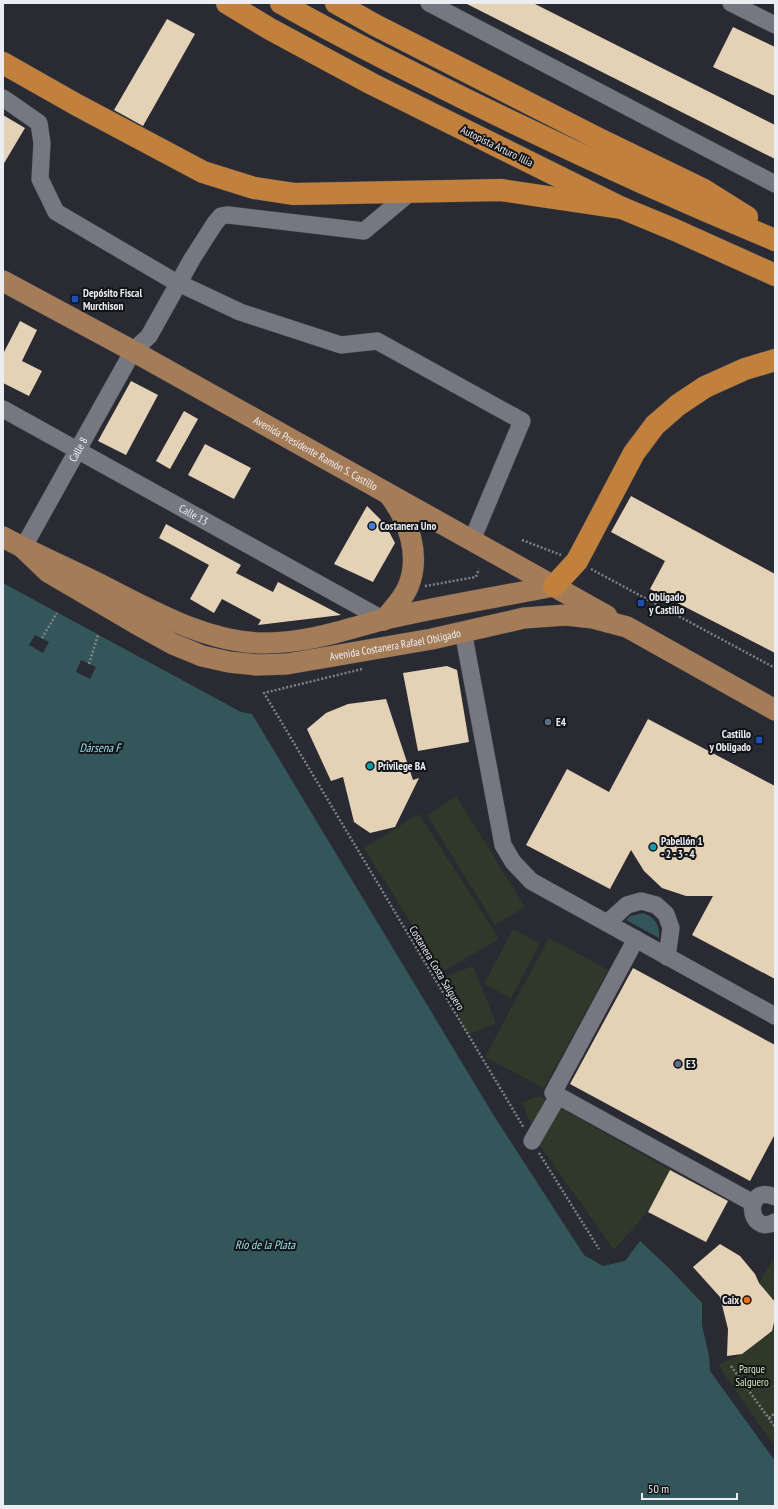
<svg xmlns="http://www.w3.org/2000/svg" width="778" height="1509" font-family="'PT Sans Narrow',sans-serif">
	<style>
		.green { fill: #303829 }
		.water { fill: #32565a }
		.pier { fill: #292a32 }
		.building { fill: #e4d2b7 }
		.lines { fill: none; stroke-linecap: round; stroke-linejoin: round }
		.minor-casing { stroke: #46474d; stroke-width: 18 }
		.major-casing { stroke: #46474d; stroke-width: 22 }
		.highway-casing { stroke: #46474d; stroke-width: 23 }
		.path { stroke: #808188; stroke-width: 2.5; stroke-dasharray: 2 2; stroke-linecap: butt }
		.minor { stroke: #767780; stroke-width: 17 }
		.major { stroke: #a47c58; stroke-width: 21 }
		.highway { stroke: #c2803d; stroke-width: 22 }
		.transit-dot { fill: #1a4fb4; stroke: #121316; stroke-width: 1.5 }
		.shop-dot { fill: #3f7fe0; stroke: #121316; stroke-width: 1.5 }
		.service-dot { fill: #5c6f8a; stroke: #121316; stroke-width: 1.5 }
		.culture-dot { fill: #0f9aa8; stroke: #121316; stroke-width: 1.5 }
		.food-dot { fill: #e8710a; stroke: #121316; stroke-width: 1.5 }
		.labels { text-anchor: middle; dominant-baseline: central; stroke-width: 4; stroke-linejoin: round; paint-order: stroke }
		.street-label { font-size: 11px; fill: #ecedf2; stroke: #121316 }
		.poi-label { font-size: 11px; font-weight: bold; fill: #ecedf2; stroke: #121316; text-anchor: start }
		.park-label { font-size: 11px; fill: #d1ecbb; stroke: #121316 }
		.water-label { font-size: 12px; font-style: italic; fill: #99e0e8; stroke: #121316 }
	</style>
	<rect width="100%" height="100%" fill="#292a32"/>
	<!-- green -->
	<g class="green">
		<polygon points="456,796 525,907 495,925 427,815"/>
		<polygon points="419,814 499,939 442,972 364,848"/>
		<polygon points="513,929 540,944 511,998 484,984"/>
		<polygon points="549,938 608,970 544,1088 485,1057"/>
		<polygon points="473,966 496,1023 467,1035 444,977"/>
		<polygon points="539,1096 670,1170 648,1211 614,1250 538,1143 522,1102"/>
		<polygon points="775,1256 775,1302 759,1283"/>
		<polygon points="775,1318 775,1447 718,1365 742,1354 772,1331"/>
	</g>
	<!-- water -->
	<g class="water">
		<polygon points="3,583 241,712 252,714 494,1116 584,1255 603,1266 625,1261 640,1241 670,1269 702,1303 702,1325 709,1356 710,1371 775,1461 775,1506 3,1506"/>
		<path d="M643,913c12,4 17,12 16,25l-33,-18 4,-4z"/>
	</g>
	<!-- pier -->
	<g class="pier">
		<polygon points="35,635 49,642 43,653 29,645"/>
		<polygon points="81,660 96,667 90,679 76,672"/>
	</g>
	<!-- building -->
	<g class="building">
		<polygon points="465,3 533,3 775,125 775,159"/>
		<polygon points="167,19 195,34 143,126 114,110"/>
		<polygon points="733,27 775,47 775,96 713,67"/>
		<polygon points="3,115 25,128 3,165"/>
		<polygon points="20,321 37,330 22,361 42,371 29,396 3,383 3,354"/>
		<polygon points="131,381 158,395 126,455 98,441"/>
		<polygon points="184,411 198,419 170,469 156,461"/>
		<polygon points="205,444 251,468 234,499 188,475"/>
		<polygon points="631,496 775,574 775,653 650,589 665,561 611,532"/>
		<polygon points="367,506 385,524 395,543 373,582 334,564"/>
		<polygon points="166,524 241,565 236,573 273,592 278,582 341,615 258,625 261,620 222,599 214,613 190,599 209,565 159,538"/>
		<polygon points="447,666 457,670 469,742 418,751 403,673"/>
		<polygon points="386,699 413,780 419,778 395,827 370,833 354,822 343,777 331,781 307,729 326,713 348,704"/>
		<polygon points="648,719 775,786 775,979 692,935 713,896 686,896 662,888 644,871 631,850 610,889 526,845 567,769 609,792"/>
		<polygon points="633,968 775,1045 775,1134 750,1181 570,1084"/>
		<polygon points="670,1170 728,1201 706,1242 648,1212"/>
		<polygon points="720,1244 740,1256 755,1274 759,1283 775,1302 775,1318 772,1331 742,1354 727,1356 728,1329 720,1297 693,1267"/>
	</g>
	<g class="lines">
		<defs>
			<g id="minor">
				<polyline points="429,3 775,184"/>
				<polyline points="731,3 775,25"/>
				<polyline points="3,98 39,123 42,143 40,179 56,212 172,280 240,312 341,345 377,341 522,421 472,540"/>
				<path id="s1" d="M3,409l381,211"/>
				<path id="s2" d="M23,548l110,-197 16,-15 43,-77 23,-36 6,-7 7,-1 136,16 48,-40"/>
				<polyline points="463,631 503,845 513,862 531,881 775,1016"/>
				<polyline points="607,923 627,905 641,901 656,905 666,914 671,928 667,957"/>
				<polyline points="636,939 553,1093 753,1203"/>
				<polyline points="532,1141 558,1096"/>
				<path d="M775,1197c-32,-14 -28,40 0,25"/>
			</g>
			<g id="major">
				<path id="s3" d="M3,281l130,70 474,265"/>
				<path d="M3,537c27,15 56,27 84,41 54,26 115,65 177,65 44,0 80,-13 121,-24 56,-13 113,-22 169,-33"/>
				<path id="s4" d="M23,548l25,24 87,51 38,21 29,12 27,6 28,3 30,-1 145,-25 92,-21 42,-3 27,3 34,9 148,83"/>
				<path d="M384,620c8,-10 19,-21 24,-33 13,-31 1,-66 -18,-91"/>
			</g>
			<g id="highway">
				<polyline points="227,3 270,29 372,84 622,208 675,230 775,275"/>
				<path d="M281,3c49,28 100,54 150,79 113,57 228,110 344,158"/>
				<polyline points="336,3 375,25 597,138 704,190 747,217"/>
				<polyline points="3,63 77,105 203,172 254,188 294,194 501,190 622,208"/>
				<polyline points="554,586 577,561 634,453 655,425 678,405 705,387 745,369 775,360"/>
			</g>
		</defs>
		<!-- minor casing -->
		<use href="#minor" class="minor-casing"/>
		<!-- major casing -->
		<use href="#major" class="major-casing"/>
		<!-- highway casing -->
		<use href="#highway" class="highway-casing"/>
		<!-- path -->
		<g class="path">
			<polyline points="522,540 561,555"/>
			<polyline points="591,569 775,668"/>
			<polyline points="425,586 476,577 479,569"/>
			<polyline points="42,638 57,613"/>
			<polyline points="89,664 98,635"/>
			<polyline points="362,669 264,693 524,1128"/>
			<polyline points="539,1153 599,1249"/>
			<polyline points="731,1366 775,1427"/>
			<polyline points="769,1418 775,1413"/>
		</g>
		<!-- minor -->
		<use href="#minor" class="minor"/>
		<!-- major -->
		<use href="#major" class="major"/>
		<!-- highway -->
		<use href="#highway" class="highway"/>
	</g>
	<!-- markers -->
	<g class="transit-dot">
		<rect x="71" y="295" width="8" height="8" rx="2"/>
		<rect x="637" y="599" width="8" height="8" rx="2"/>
		<rect x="755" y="736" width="8" height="8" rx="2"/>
	</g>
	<circle class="shop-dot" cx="372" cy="526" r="4"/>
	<g class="service-dot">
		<circle cx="548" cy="722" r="4"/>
		<circle cx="678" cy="1064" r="4"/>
	</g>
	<g class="culture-dot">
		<circle cx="370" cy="766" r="4"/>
		<circle cx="653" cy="847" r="4"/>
	</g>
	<circle class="food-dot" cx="747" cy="1300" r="4"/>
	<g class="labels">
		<!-- street labels -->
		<g class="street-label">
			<text transform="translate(497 146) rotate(26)">Autopista Arturo Illia</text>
			<text stroke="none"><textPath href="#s2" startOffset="113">Calle 8</textPath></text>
			<text stroke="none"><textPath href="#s3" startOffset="357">Avenida Presidente Ramón S. Castillo</textPath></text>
			<text stroke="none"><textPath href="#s1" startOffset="218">Calle 13</textPath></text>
			<text stroke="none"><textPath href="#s4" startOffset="406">Avenida Costanera Rafael Obligado</textPath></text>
			<text transform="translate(437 968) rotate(59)">Costanera Costa Salguero</text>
		</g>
		<!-- poi labels -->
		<g class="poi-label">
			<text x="83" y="293">Depósito Fiscal<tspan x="83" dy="13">Murchison</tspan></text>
			<text x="380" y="526">Costanera Uno</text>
			<text x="649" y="597">Obligado<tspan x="649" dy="13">y Castillo</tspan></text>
			<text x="556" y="722">E4</text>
			<text x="751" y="734" text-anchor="end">Castillo<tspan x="751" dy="13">y Obligado</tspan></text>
			<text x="378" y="766">Privilege BA</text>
			<text x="661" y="841">Pabellón 1<tspan x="661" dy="13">- 2 - 3 - 4</tspan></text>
			<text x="686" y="1064">E3</text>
			<text x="739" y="1300" text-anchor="end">Caix</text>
		</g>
		<!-- park labels -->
		<g class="park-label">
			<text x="752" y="1369">Parque<tspan x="752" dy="13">Salguero</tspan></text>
		</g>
		<!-- water labels -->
		<g class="water-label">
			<text x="100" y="747">Dársena F</text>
			<text x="265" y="1244">Río de la Plata</text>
		</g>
	</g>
	<!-- border -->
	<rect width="778" height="1509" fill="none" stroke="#ecedf2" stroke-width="8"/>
	<!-- scale -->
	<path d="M642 1493v6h95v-6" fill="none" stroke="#ecedf2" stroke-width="2"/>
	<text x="648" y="1493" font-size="12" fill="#ecedf2" stroke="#121316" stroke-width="3" paint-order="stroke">50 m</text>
</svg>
